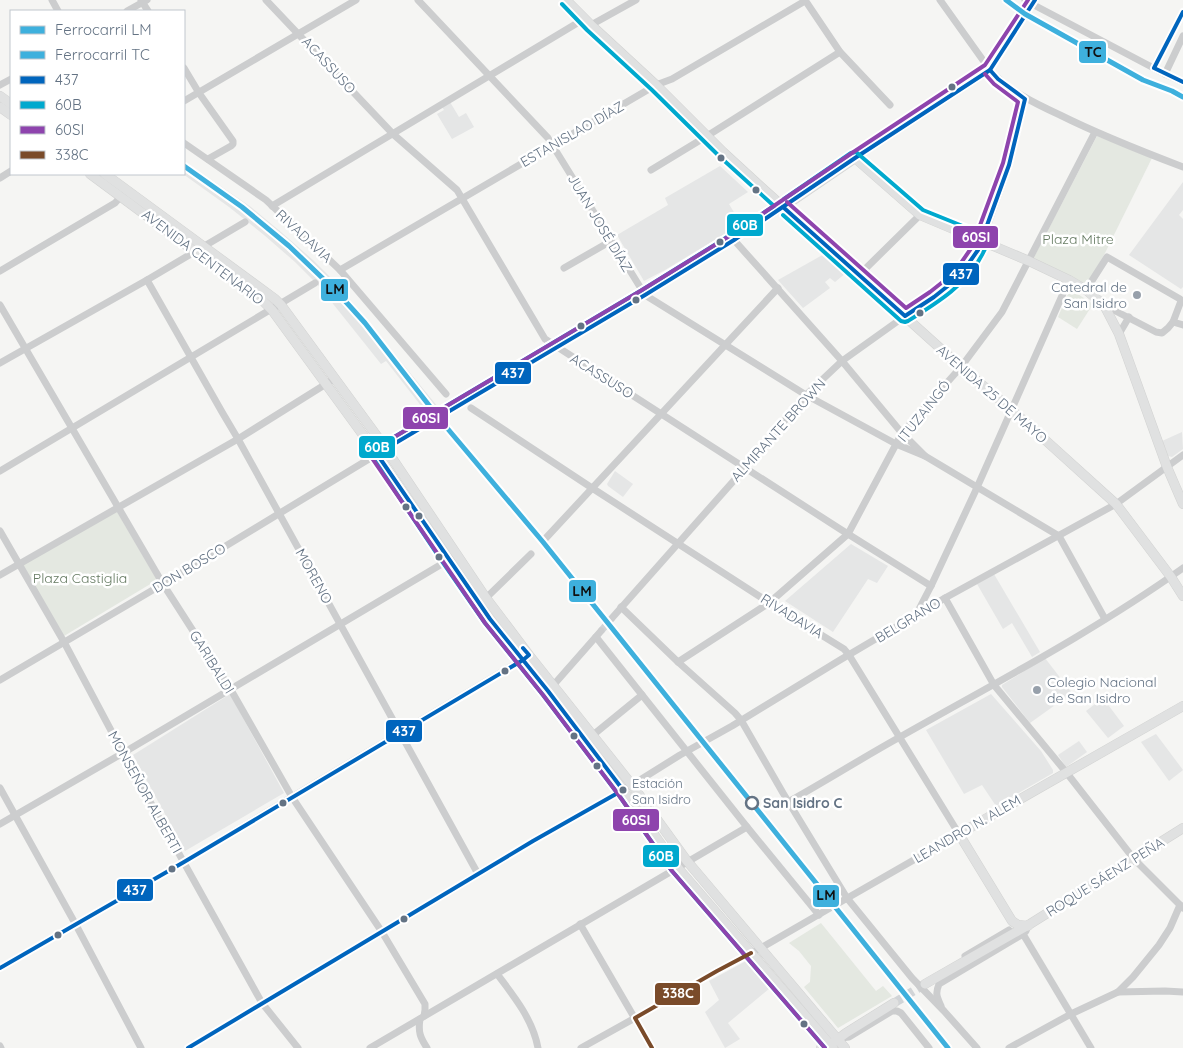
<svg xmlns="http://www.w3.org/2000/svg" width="1183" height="1048" font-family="Quicksand,sans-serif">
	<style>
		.built { fill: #e5e6e6 }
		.green { fill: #e4e8e1 }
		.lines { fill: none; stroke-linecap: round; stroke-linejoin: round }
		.minor-tunnel { stroke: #d1d4d7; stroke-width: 7; stroke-dasharray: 7 3.5; stroke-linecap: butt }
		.major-tunnel { stroke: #d1d4d7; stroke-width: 9; stroke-dasharray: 9 4.5; stroke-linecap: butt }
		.major-casing { stroke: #d2d3d2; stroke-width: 10 }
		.minor { stroke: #cccdce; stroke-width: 7 }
		.major { stroke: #e0e1e1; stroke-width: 9 }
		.bus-1-casing { stroke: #fff; stroke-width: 8 }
		.bus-2-casing { stroke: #fff; stroke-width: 8 }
		.bus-3-casing { stroke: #fff; stroke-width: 8 }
		.bus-4-casing { stroke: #fff; stroke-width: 8 }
		.bus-1 { stroke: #0065bd; stroke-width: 4 }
		.bus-2 { stroke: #00a9ce; stroke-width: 4 }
		.bus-3 { stroke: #8e44ad; stroke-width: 4 }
		.bus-4 { stroke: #7a4b2a; stroke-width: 4 }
		.rail-1-casing { stroke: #fff; stroke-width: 9 }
		.rail-2-casing { stroke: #fff; stroke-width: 9 }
		.rail-1 { stroke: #3eb0dd; stroke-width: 5 }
		.rail-2 { stroke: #3eb0dd; stroke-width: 5 }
		.bus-dot { fill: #647384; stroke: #fff; stroke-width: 2 }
		.poi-dot { fill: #97a0ab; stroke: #fff; stroke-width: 2 }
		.stop-dot { fill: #fff; stroke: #647384; stroke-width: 2.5 }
		.labels { text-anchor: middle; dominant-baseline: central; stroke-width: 5; stroke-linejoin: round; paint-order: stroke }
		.bus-label { font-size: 13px; fill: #647384; stroke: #fff; text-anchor: start }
		.street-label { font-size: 14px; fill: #647384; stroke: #fff }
		.park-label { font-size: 14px; fill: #667b63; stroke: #fff }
		.poi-label { font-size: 14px; fill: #647384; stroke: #fff; text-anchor: end }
		.stop-label { font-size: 14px; font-weight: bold; fill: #647384; stroke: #fff; text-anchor: start }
		.line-badge { stroke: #fff; stroke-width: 2 }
		.badge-label { font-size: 14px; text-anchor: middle; font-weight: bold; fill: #fff }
		.pale-badge-label { font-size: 14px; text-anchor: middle; font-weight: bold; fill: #111 }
	</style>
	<rect width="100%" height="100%" fill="#f5f5f3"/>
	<!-- built -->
	<g class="built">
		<polygon points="450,102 459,117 466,113 474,127 452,139 437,114 444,110 442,107"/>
		<polygon points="184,161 251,207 281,232 313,260 338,285 438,407 429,416 386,361 381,364 318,285 295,262 264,235 229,207 183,174 184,174"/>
		<polygon points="720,166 748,192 729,204 741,224 665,270 644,281 617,235 668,205 665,198"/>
		<polygon points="1183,182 1183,210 1179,215 1183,219 1183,287 1181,289 1129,255"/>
		<polygon points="826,253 847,272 835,282 830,278 825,282 830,288 803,308 778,280"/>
		<polygon points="1182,432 1183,449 1172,457 1168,456 1162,441"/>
		<polygon points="615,471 633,484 623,497 608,486 607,484"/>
		<polygon points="851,544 888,566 877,583 868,579 833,632 785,601"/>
		<polygon points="994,574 1040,652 1032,657 1012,623 1003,629 977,584"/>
		<polygon points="1045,658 1072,693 1030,723 1002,687 1002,685"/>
		<polygon points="230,694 284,793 185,851 133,755"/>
		<polygon points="991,694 1041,751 1053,770 1053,773 996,806 982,785 964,794 926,730"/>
		<polygon points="1103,698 1124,726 1108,738 1086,711"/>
		<polygon points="1156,734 1183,770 1169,781 1141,742"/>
		<polygon points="1079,741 1087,752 1066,767 1058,755"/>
		<polygon points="746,961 749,962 770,988 728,1023 740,1039 725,1048 705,1012 719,1000 709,981"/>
	</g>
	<!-- green -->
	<g class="green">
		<polygon points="1097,136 1152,158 1105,253 1086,286 1033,259"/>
		<polygon points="1070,289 1093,304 1077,329 1058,317"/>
		<polygon points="116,510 157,580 64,636 22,564"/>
		<polygon points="821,923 876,991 883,986 892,996 838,1028 804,987 810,982 811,966 799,951 789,943"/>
	</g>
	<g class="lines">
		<!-- minor-tunnel -->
		<g class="minor-tunnel">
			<polyline points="430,422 448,411"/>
			<polyline points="601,631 612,618"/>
		</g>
		<!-- major-tunnel -->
		<polyline class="major-tunnel" points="894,1003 925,984"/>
		<defs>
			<g id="major">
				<polyline points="566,0 591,25 656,85 723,152 760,186 961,367 1012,410 1116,504 1171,577 1183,596"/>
				<polyline points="0,96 11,104"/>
				<polyline points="0,107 11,115"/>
				<polyline points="90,174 194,251 264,302 272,310 377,454 446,556 490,619 548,691 623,790 677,867 833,1048"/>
				<polyline points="105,174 275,299 281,305 382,443 486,598 529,655 632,785 687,861 845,1048"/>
				<polyline points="783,207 855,158 920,215 1029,261 1069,280 1086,290 1104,305 1119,334 1167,467 1183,504"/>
				<polyline points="1028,926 1018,925 1012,921 959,834 1183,706"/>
				<polyline points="925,984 1030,924 1183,828"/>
				<polyline points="821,1048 830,1045 846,1033 894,1003"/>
			</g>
		</defs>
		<!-- major casing -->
		<use href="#major" class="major-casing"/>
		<!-- minor -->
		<g class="minor">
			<polyline points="52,0 58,11"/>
			<polyline points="141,0 148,11"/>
			<polyline points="266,0 393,134 457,190 545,339 840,529 931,586"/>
			<polyline points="418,0 548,138 645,295 806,395 896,444 925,456"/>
			<polyline points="805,0 840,52 890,105"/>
			<path d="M940,0l50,70c19,21 44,33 70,45 40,20 81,36 123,52"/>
			<polyline points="1025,0 1032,4 1165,74 1183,82"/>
			<polyline points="127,11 147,0"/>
			<polyline points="591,25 636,0"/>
			<polyline points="184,68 199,93 233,141 233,144 231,146 208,159"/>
			<polyline points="1154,68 1183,12"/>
			<polyline points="1165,74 1183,36"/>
			<polyline points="0,85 11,79"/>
			<polyline points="184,101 356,0"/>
			<polyline points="184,143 266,200 340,270 446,394"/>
			<polyline points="855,158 990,70 1035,0"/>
			<polyline points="651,170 707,136 840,52"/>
			<polyline points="0,178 11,171"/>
			<polyline points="272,206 489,76 584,19"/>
			<polyline points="734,240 842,361 901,432 925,456 1059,536 1105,619"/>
			<polyline points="564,268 611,241"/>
			<polyline points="340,270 656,85 672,79 805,1"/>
			<polyline points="0,271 115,203 123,194"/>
			<polyline points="859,275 920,215"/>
			<polyline points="147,280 222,412 238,439 478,874"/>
			<polyline points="1086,290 1107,257 1180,299 1181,301 1173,322"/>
			<polyline points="0,305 163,584 231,690 292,797 382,932 425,1004 425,1010 424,1016"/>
			<polyline points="1104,305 1156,332 1162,333 1168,328 1173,322 1183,325"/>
			<polyline points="1119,334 1129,317"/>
			<polyline points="0,363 147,280 245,222"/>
			<polyline points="471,408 592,488 776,607 844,649 849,655 959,834 830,908 761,948 717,971 635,1018 581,1048"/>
			<path d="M448,411c113,-66 227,-131 335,-204"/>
			<polyline points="0,471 315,283"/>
			<polyline points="0,531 64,642 123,753 262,1003 298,1048"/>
			<polyline points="545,539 778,288"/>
			<polyline points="0,575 238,439 334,379"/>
			<polyline points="486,598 531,554"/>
			<polyline points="945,598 994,685 1066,772 1134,859 1183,908"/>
			<polyline points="621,607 678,662 735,713 741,720 783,793 847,898 912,978 944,1011 977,1048"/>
			<polyline points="917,613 931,586 975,492 1069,280"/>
			<polyline points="612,618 745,468 806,395 842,361 905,316 934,297 959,277 978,250 982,241 1009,165 1025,99"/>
			<polyline points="596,637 747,827 819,915"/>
			<polyline points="678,662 769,603 848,534 902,433 961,367 1002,312 1095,132"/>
			<polyline points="0,680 163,584 430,422"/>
			<polyline points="550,689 601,631"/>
			<polyline points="593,735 642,695"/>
			<polyline points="0,788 76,925 141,1048"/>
			<path d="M788,802c38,-21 74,-44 112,-65 95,-54 193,-105 283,-169"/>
			<polyline points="0,824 123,753 457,555"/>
			<polyline points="580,924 652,1048"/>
			<polyline points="1023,934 1091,1048"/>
			<polyline points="965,956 1009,930"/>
			<polyline points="0,968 184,862 292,797 527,657"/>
			<path d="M497,974c17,22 36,46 41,74"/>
			<polyline points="1118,992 1165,991 1183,992"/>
			<path d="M941,1006c-4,-9 -6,-12 -2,-22l84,-50 3,-3 2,-5"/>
			<path d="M420,1019c-2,13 0,18 7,29"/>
			<polyline points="841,1038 849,1037 892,1011 897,1011 901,1013 929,1048"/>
			<polyline points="0,1046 1,1048"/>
			<polyline points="188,1048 533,841 640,780 680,755 732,726 840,660 945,598 1116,504 1183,455"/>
			<polyline points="370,1048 747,827"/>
			<polyline points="1009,1048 1071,1014 1118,992 1133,977 1159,945 1170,928 1180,905"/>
		</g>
		<!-- major -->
		<use href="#major" class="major"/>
		<defs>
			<g id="bus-1">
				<polyline points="1183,12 1154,68 1183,82"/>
				<polyline points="783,207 905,316 934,297 959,277 978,250 1009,165 1025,99 998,79 990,70"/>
				<polyline points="0,968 184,862 523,660 529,655 523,648"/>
				<polyline points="188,1048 533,841 623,790 548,691 490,619 377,454 645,295 734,240 855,158 990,70 1035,0"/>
			</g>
			<g id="bus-2">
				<polyline points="562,4 587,30 652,90 719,156 774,206 721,241 642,290 374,449 371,452 371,455 441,560 485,623 543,695 618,794 672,871 825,1048"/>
				<path d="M783,215l118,106 4,1 3,-1c29,-18 60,-37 75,-68 3,-7 8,-12 2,-18l-62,-25 -67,-58 -5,1 -67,46"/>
			</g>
			<g id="bus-3">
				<polyline points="787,202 906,308 930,292 954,273 972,247 1003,163 1018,102 994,84 985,74"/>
				<polyline points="825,1048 672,871 618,794 543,695 485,623 372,458 371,453 374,449 642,290 731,235 852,153 985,65 1028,0"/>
			</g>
			<polyline id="bus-4" points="652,1048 635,1018 717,971 751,953"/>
		</defs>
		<!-- bus-1 casing -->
		<use href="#bus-1" class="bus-1-casing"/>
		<!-- bus-2 casing -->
		<use href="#bus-2" class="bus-2-casing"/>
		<!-- bus-3 casing -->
		<use href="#bus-3" class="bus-3-casing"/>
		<!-- bus-4 casing -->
		<use href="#bus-4" class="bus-4-casing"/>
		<!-- bus-1 -->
		<use href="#bus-1" class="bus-1"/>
		<!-- bus-2 -->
		<use href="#bus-2" class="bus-2"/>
		<!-- bus-3 -->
		<use href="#bus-3" class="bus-3"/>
		<!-- bus-4 -->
		<use href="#bus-4" class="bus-4"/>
		<defs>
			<polyline id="rail-1" points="184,166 242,207 289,246 337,292 365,323 442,422 543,542 948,1048"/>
			<polyline id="rail-2" points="1006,0 1025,14 1143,80 1172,91 1183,97"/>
		</defs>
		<!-- rail-1 casing -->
		<use href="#rail-1" class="rail-1-casing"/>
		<!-- rail-2 casing -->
		<use href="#rail-2" class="rail-2-casing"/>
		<!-- rail-1 -->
		<use href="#rail-1" class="rail-1"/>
		<!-- rail-2 -->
		<use href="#rail-2" class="rail-2"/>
	</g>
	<!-- markers -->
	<g class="bus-dot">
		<circle cx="952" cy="87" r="4.5"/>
		<circle cx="721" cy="158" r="4.5"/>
		<circle cx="756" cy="190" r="4.5"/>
		<circle cx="720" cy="242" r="4.5"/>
		<circle cx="636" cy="300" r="4.5"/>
		<circle cx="920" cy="313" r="4.5"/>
		<circle cx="581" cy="326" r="4.5"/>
		<circle cx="406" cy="507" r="4.5"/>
		<circle cx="419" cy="516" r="4.5"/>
		<circle cx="439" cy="557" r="4.5"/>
		<circle cx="505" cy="671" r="4.5"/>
		<circle cx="574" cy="736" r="4.5"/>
		<circle cx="597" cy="766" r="4.5"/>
		<circle cx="623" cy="790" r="4.5"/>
		<circle cx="283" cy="803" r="4.5"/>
		<circle cx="172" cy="869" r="4.5"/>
		<circle cx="404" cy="919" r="4.5"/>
		<circle cx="58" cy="935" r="4.5"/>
		<circle cx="804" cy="1024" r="4.5"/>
	</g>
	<g class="poi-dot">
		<circle cx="1137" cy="295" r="5"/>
		<circle cx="1037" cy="690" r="5"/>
	</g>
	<circle class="stop-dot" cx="752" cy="803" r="6"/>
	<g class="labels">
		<!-- bus labels -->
		<g class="bus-label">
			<text x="632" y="783">Estación<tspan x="632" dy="16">San Isidro</tspan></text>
		</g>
		<!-- street labels -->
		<g class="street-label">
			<text transform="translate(329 65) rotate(47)">ACASSUSO</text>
			<text transform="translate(572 134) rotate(-30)">ESTANISLAO DÍAZ</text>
			<text transform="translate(600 223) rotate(59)">JUAN JOSÉ DÍAZ</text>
			<text transform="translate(304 236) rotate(43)">RIVADAVIA</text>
			<text transform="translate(203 257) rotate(37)">AVENIDA CENTENARIO</text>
			<text transform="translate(602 376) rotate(32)">ACASSUSO</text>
			<text transform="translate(992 394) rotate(41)">AVENIDA 25 DE MAYO</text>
			<text transform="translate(924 411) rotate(-51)">ITUZAINGÓ</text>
			<text transform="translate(778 430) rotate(-48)">ALMIRANTE BROWN</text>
			<text transform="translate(189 568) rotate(-31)">DON BOSCO</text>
			<text transform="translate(314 576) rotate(61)">MORENO</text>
			<text transform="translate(792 616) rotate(32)">RIVADAVIA</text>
			<text transform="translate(908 620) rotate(-31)">BELGRANO</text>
			<text transform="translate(212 662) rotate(58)">GARIBALDI</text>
			<text transform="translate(145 792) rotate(61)">MONSEÑOR ALBERTI</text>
			<text transform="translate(967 829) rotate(-30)">LEANDRO N. ALEM</text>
			<text transform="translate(1105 877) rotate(-32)">ROQUE SÁENZ PEÑA</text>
		</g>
		<!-- park labels -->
		<g class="park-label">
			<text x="1078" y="239">Plaza Mitre</text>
			<text x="80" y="578">Plaza Castiglia</text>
		</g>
		<!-- poi labels -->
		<g class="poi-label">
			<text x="1127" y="287">Catedral de<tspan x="1127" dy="16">San Isidro</tspan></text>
			<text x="1047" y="682" text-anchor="start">Colegio Nacional<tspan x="1047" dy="16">de San Isidro</tspan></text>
		</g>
		<!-- stop labels -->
		<g class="stop-label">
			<text x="763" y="803">San Isidro C</text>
		</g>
	</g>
	<g class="line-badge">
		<rect x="1078" y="40" width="29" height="24" rx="5" fill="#3eb0dd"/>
		<rect x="726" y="213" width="38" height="24" rx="5" fill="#00a9ce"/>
		<rect x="952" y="225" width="47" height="24" rx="5" fill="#8e44ad"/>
		<rect x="942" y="262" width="38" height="24" rx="5" fill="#0065bd"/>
		<rect x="320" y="278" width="29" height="24" rx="5" fill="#3eb0dd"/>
		<rect x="494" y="361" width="38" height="24" rx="5" fill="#0065bd"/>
		<rect x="402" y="406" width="47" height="24" rx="5" fill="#8e44ad"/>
		<rect x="358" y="435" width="38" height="24" rx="5" fill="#00a9ce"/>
		<rect x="568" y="579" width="29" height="24" rx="5" fill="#3eb0dd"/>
		<rect x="385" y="719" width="38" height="24" rx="5" fill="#0065bd"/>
		<rect x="612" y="808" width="48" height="24" rx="5" fill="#8e44ad"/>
		<rect x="642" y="844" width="38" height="24" rx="5" fill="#00a9ce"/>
		<rect x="116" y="878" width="38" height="24" rx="5" fill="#0065bd"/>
		<rect x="812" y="884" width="28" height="24" rx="5" fill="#3eb0dd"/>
		<rect x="654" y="982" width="47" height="24" rx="5" fill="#7a4b2a"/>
	</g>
	<g class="badge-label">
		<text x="745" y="230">60B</text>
		<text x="976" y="242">60SI</text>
		<text x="961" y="279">437</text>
		<text x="513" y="378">437</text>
		<text x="426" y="423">60SI</text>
		<text x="377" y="452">60B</text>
		<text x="404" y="736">437</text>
		<text x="636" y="825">60SI</text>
		<text x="661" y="861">60B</text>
		<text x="135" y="895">437</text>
		<text x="678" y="998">338C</text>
	</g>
	<g class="pale-badge-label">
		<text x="1093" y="57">TC</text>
		<text x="335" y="294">LM</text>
		<text x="582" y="596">LM</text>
		<text x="826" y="900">LM</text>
	</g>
	<!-- legend -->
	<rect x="10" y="10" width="175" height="165" fill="#ffffff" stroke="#c1c7ce"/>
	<rect x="20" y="26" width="25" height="8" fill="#3eb0dd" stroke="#c1c7ce"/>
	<text x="55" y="35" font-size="15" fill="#647384">Ferrocarril LM</text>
	<rect x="20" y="51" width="25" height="8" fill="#3eb0dd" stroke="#c1c7ce"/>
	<text x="55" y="60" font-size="15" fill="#647384">Ferrocarril TC</text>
	<rect x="20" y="76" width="25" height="8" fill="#0065bd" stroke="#c1c7ce"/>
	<text x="55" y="85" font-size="15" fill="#647384">437</text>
	<rect x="20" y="101" width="25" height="8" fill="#00a9ce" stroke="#c1c7ce"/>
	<text x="55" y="110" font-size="15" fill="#647384">60B</text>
	<rect x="20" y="126" width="25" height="8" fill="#8e44ad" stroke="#c1c7ce"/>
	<text x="55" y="135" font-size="15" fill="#647384">60SI</text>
	<rect x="20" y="151" width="25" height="8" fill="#7a4b2a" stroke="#c1c7ce"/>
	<text x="55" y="160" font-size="15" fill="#647384">338C</text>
</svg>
